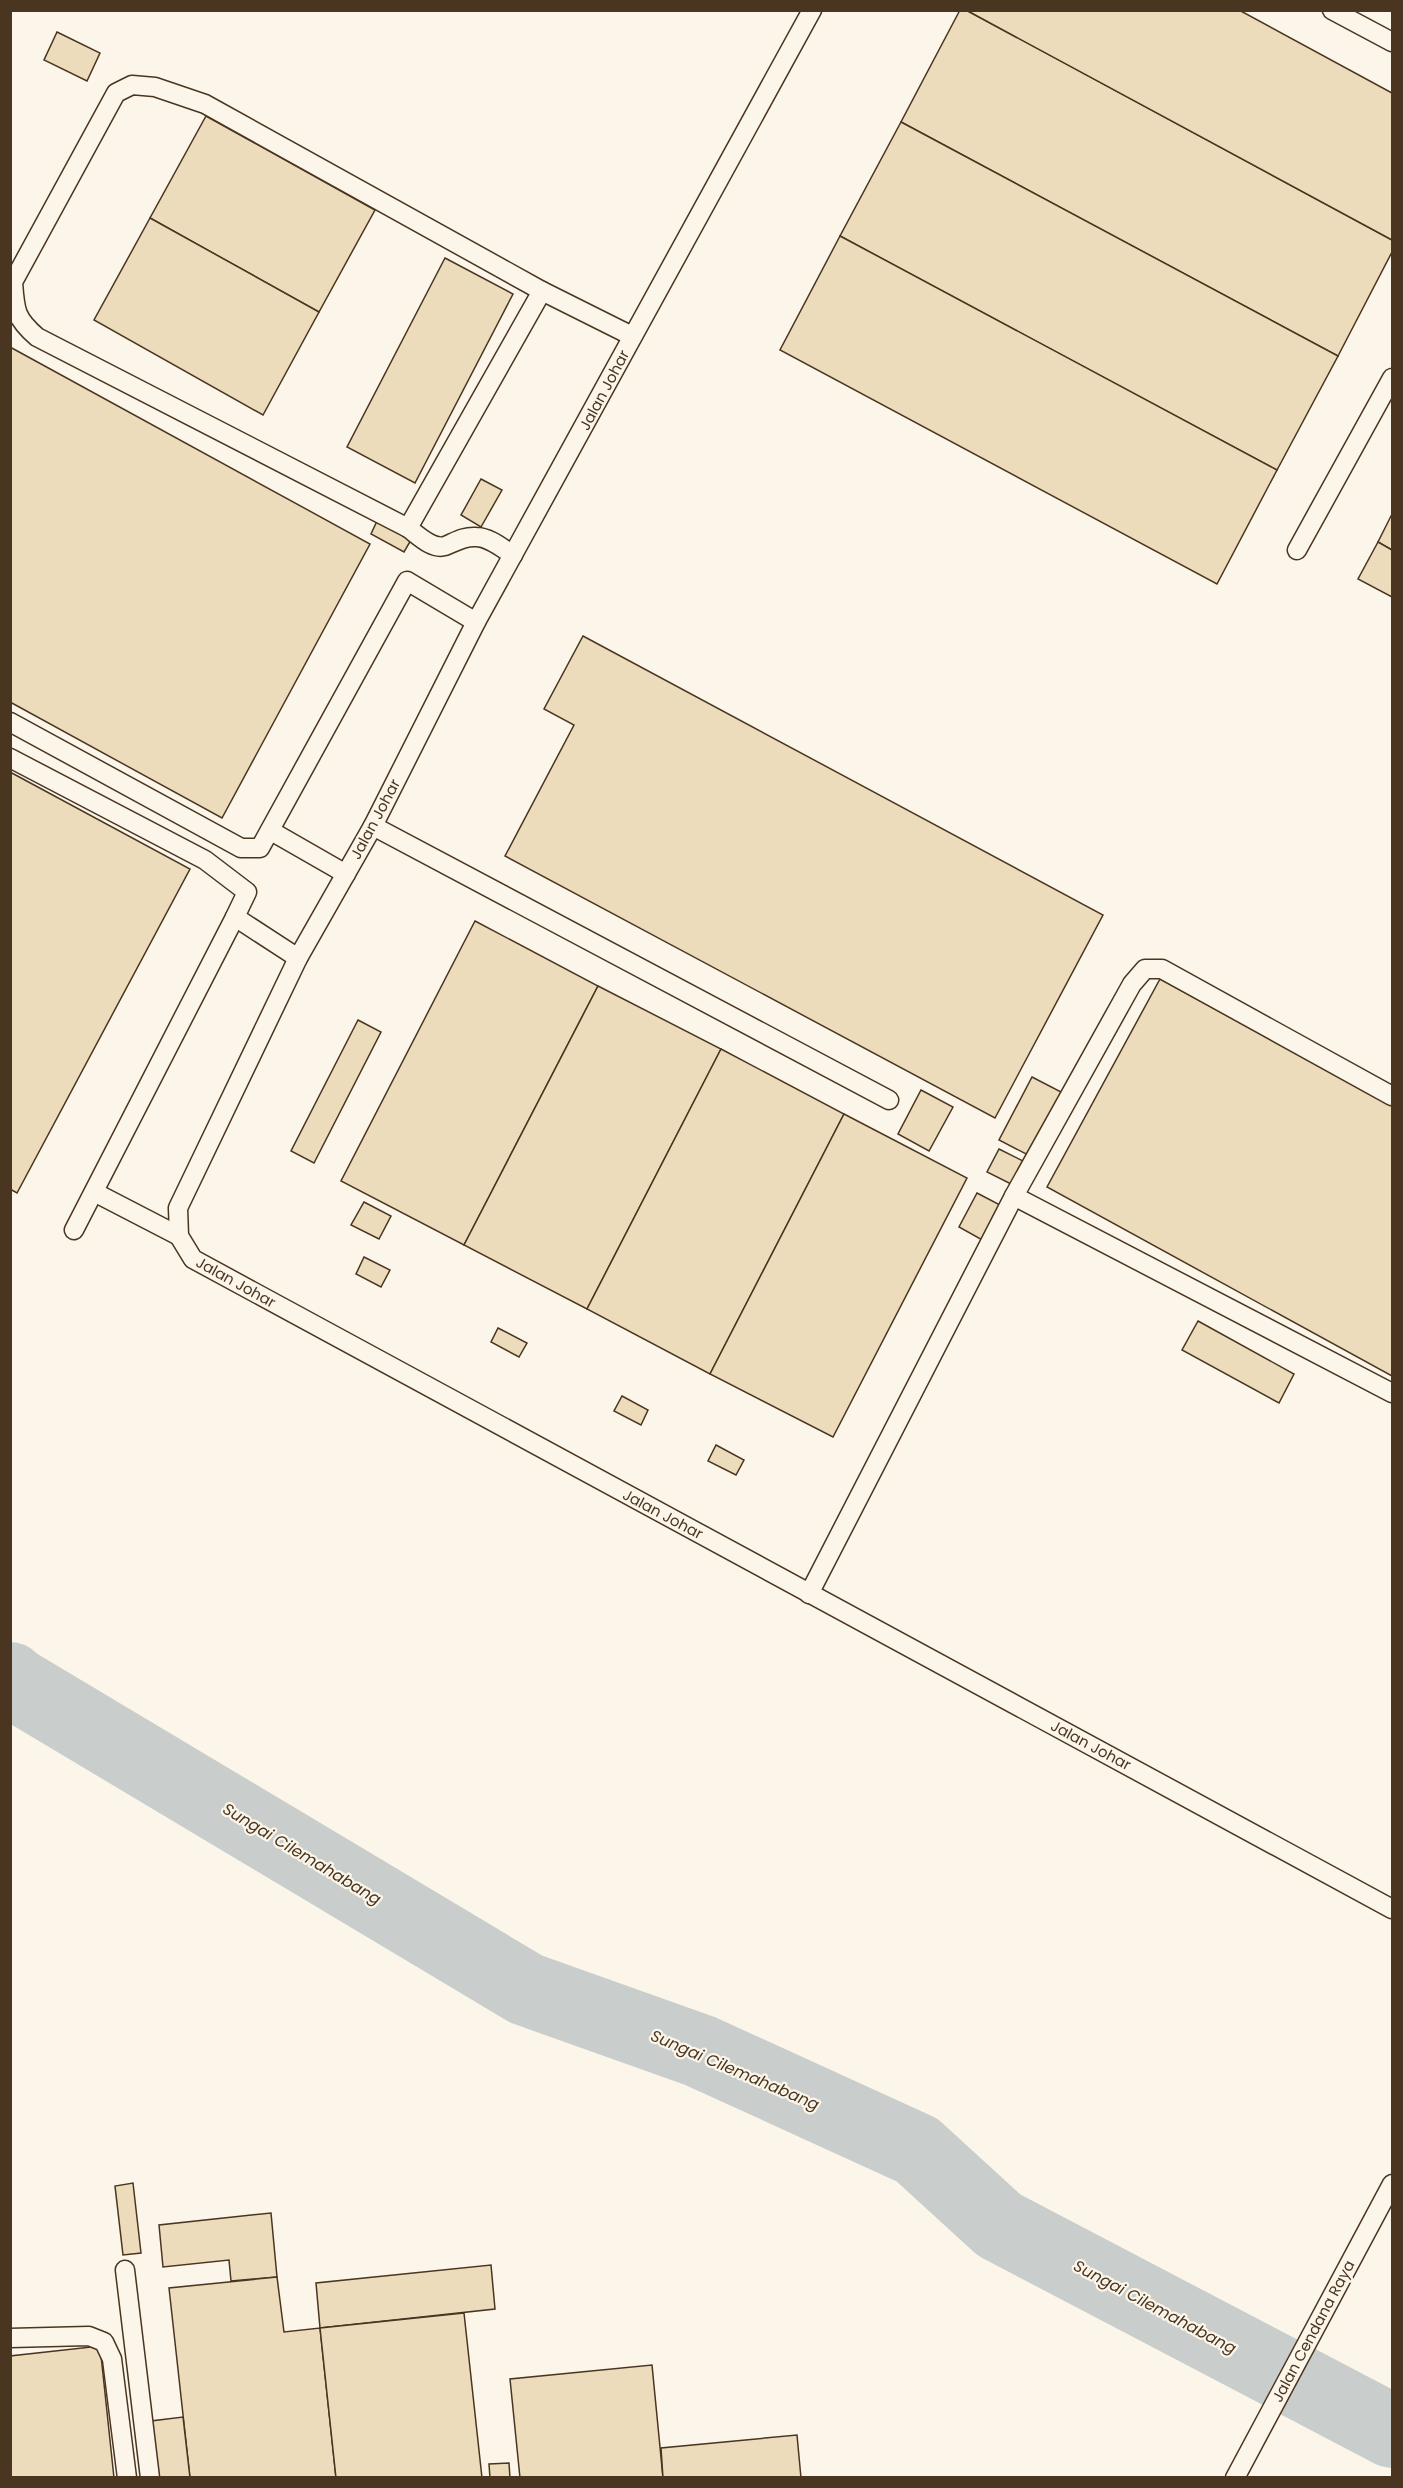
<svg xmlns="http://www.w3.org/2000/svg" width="1403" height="2488" font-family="Poppins,sans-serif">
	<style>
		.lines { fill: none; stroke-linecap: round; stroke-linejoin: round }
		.river { stroke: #c9cecd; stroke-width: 74 }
		.building { fill: #ecdcbc; stroke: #4a3520; stroke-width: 1.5 }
		.lane-casing { stroke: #4a3520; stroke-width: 21 }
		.lane { stroke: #fbf6e9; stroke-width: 18 }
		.labels { text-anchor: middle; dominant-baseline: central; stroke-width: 4.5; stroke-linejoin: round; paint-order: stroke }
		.street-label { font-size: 15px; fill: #4a3520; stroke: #fbf6e9 }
		.water-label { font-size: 16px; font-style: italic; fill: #4a3520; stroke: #fbf6e9 }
	</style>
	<rect width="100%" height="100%" fill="#fbf6e9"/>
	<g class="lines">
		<!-- river -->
		<polyline class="river" points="10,1679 14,1683 526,1989 700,2051 917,2150 999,2225 1392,2431"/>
	</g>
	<!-- building -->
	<g class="building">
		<polygon points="960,10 966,10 1392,240 1392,252 1338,356 901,122"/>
		<polygon points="966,10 1239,10 1392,93 1392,240"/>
		<polygon points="57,32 100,53 87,81 44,60"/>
		<polygon points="206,116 375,210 319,312 150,218"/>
		<polygon points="901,122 1338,356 1277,470 840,236"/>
		<polygon points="150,218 319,312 263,415 94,320"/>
		<polygon points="840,236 1277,470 1217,584 780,350"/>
		<polygon points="445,258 513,294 415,483 347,447"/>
		<polygon points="10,347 370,544 222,818 10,702"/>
		<polygon points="481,479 502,490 481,527 461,515"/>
		<polygon points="1392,514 1392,550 1378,542"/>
		<polygon points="377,521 411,540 404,552 371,534"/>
		<polygon points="1378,542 1392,550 1392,597 1358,579"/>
		<polygon points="583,636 1103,915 995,1118 505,856 574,725 544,709"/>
		<polygon points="10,772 190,869 17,1193 10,1189"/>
		<polygon points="475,921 598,986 464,1245 341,1181"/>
		<polygon points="1160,979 1392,1106 1392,1376 1047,1187"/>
		<polygon points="598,986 721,1049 587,1309 464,1245"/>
		<polygon points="358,1020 381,1032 314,1163 291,1151"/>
		<polygon points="721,1049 844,1114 710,1374 587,1309"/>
		<polygon points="1032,1077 1065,1094 1032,1157 999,1140"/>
		<polygon points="921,1090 953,1107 929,1151 898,1134"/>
		<polygon points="844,1114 967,1178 833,1437 710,1374"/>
		<polygon points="999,1149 1025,1162 1013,1185 987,1172"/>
		<polygon points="977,1193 1002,1206 984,1241 959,1227"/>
		<polygon points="364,1202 391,1216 379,1239 351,1225"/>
		<polygon points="364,1257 390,1270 381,1287 356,1274"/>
		<polygon points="1198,1321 1294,1374 1279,1403 1182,1350"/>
		<polygon points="498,1328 527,1343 519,1357 491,1342"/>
		<polygon points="622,1396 648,1410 641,1425 614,1411"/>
		<polygon points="716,1445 744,1460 736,1475 708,1461"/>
		<polygon points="133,2183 141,2253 123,2255 115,2186"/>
		<polygon points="271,2213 277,2277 231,2281 229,2260 163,2267 159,2225"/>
		<polygon points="491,2265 495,2309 320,2328 316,2283"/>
		<polygon points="277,2277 284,2332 320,2328 336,2478 190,2478 169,2288"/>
		<polygon points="464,2313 482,2478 336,2478 320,2328"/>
		<polygon points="100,2346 114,2478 10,2478 10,2356"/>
		<polygon points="652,2365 663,2478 520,2478 510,2379"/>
		<polygon points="183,2417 190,2478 157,2478 151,2421"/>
		<polygon points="797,2435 801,2478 663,2478 661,2448"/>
		<polygon points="509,2463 510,2478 490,2478 489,2464"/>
	</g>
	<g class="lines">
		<defs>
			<g id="lane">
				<polyline points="812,10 476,622 373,826 298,958 178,1208 179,1236 193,1259 1392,1909"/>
				<polyline points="1332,10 1392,42"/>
				<polyline points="408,528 542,291"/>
				<polyline points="1297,550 1392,378"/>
				<path d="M513,555c-11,-7 -24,-18 -37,-18 -12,-1 -21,5 -31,9 -13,4 -27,-11 -37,-18l-371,-191c-22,-19 -22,-27 -24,-55l103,-189 16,-8 23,2 50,17 337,187 90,45"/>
				<polyline points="10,722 241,848 260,848 407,581 476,622"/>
				<polyline points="10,758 205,860 247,892 235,917 298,958"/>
				<polyline points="373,826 889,1100"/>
				<polyline points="271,831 346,874"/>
				<polyline points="94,1192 179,1236"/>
				<polyline points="1014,1196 1392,1393"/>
				<polyline points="74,1230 235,917"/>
				<polyline points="809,1594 1014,1196 1132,984 1145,969 1162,969 1392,1096"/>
				<polyline points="125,2270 150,2478"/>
				<polyline points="10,2338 89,2336 104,2342 112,2359 127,2478"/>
				<polyline points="1235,2478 1392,2184"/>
			</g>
		</defs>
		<!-- lane casing -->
		<use href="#lane" class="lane-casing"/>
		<!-- lane -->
		<use href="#lane" class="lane"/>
	</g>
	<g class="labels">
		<!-- street labels -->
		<g class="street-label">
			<text transform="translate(604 390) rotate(-62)">Jalan Johar</text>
			<text transform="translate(375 819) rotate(-62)">Jalan Johar</text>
			<text transform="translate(236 1282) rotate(29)">Jalan Johar</text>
			<text transform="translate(663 1514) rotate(28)">Jalan Johar</text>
			<text transform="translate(1091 1745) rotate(28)">Jalan Johar</text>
			<text transform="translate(1313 2331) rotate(-62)">Jalan Cendana Raya</text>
		</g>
		<!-- water labels -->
		<g class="water-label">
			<text transform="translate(302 1854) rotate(31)">Sungai Cilemahabang</text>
			<text transform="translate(735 2070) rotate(23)">Sungai Cilemahabang</text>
			<text transform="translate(1155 2307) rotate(28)">Sungai Cilemahabang</text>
		</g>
	</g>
	<!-- border -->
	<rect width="1403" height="2488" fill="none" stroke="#4a3520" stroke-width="24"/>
</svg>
